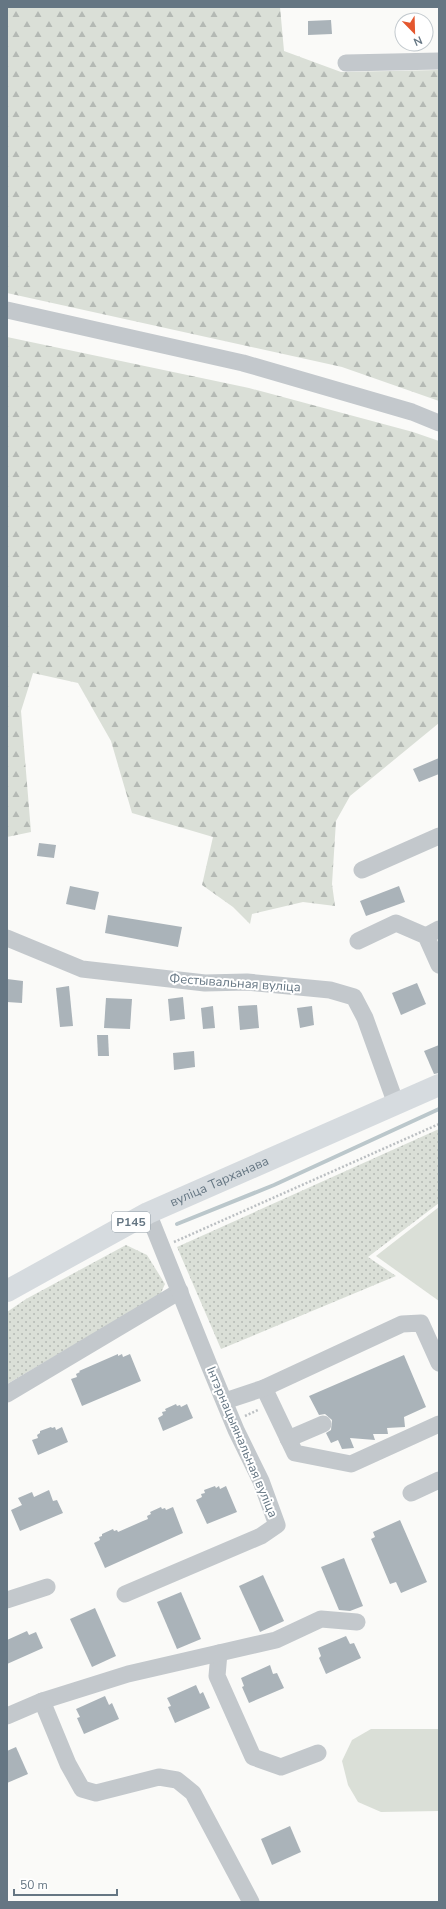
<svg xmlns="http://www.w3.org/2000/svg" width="446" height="1909" font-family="'Nunito Sans',sans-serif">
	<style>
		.grass { fill: url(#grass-dots) }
		.forest { fill: url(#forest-firs) }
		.green { fill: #dadfd7 }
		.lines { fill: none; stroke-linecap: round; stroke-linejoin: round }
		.stream { stroke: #bbc7cb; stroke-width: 4 }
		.building { fill: #aab3b9 }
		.path { stroke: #bbbfc2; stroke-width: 2.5; stroke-dasharray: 2 2; stroke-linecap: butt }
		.minor { stroke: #c3c8cc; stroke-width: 17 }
		.major { stroke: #d6dbdf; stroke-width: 22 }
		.labels { text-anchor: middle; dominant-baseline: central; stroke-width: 4; stroke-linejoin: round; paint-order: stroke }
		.shield { fill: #fff; stroke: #939fa8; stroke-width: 1 }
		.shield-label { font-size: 12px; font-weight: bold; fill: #657683 }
		.street-label { font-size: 13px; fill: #657683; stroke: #fff }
	</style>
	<defs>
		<pattern id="grass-dots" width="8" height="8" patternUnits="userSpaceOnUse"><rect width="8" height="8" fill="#dadfd7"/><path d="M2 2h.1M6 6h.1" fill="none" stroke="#b4b9b4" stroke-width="1.8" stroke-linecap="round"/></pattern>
		<pattern id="forest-firs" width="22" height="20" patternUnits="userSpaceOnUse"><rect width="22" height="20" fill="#dadfd7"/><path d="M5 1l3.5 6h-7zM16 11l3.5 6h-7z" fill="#b4b9b4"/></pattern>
	</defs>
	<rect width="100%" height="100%" fill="#fafaf8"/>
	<!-- grass -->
	<g class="grass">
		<polygon points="439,1129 439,1203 368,1257 396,1276 221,1349 177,1247"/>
		<polygon points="126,1245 147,1255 165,1284 160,1295 7,1384 7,1312 26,1299"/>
	</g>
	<!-- forest -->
	<g class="forest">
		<polygon points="7,7 280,7 284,51 341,72 439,70 439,401 342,367 7,293"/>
		<polygon points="7,337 249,388 413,432 439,441 439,723 350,796 336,821 332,884 335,906 303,902 252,914 250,924 233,907 202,885 213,837 132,813 111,741 78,683 33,673 21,711 31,832 7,837"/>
	</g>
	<!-- green -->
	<g class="green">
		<polygon points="439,1207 439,1301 376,1256"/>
		<polygon points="371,1729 439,1729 439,1811 381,1812 358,1802 348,1785 342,1761 352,1740"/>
	</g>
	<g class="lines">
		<!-- stream -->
		<polyline class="stream" points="177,1224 274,1185 439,1109"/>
	</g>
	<!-- building -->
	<g class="building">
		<polygon points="331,20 332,34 308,35 308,21"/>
		<polygon points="439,758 439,774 419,782 413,769"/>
		<polygon points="39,843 56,845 54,858 37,856"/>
		<polygon points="70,886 99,892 95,910 66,904"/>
		<polygon points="399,886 405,902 366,916 360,901"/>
		<polygon points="108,915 182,927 178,947 105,933"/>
		<polygon points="7,979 23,981 22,1003 7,1002"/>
		<polygon points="417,983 426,1004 401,1015 392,993"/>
		<polygon points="69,986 73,1026 60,1027 56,988"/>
		<polygon points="183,997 185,1019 170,1021 168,999"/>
		<polygon points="106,998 132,999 130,1029 104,1028"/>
		<polygon points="257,1005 259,1028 240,1030 238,1006"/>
		<polygon points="213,1006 215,1028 203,1029 201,1008"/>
		<polygon points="312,1006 314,1025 300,1028 297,1008"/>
		<polygon points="97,1035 108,1035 109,1056 98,1056"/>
		<polygon points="439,1045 439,1073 434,1074 424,1051"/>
		<polygon points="194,1051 195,1067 174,1070 173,1053"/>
		<polygon points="118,1354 118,1356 122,1354 123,1357 130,1354 141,1381 82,1406 71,1379 77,1377 76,1374 80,1372 79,1371"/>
		<polygon points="404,1355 426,1407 404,1417 405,1427 387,1428 388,1434 373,1434 375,1440 350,1438 354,1448 342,1449 338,1440 331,1443 326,1433 331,1430 332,1420 325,1414 319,1415 309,1396"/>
		<polygon points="176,1404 177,1406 180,1405 181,1407 187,1404 193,1418 163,1431 158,1418 163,1415 162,1412 166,1411 165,1409"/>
		<polygon points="51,1427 52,1428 55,1427 56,1430 62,1427 68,1442 38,1455 32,1440 38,1438 37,1435 40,1433 40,1431"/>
		<polygon points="215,1486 216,1488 219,1486 220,1489 226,1486 237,1512 207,1524 196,1500 202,1497 201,1494 205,1493 204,1490"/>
		<polygon points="49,1490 53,1501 57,1500 63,1513 20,1531 11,1510 22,1505 18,1498 32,1492 34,1497"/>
		<polygon points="161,1507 162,1509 165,1508 166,1510 173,1507 183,1533 105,1568 94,1543 100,1540 99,1537 102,1536 102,1534 113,1529 114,1531 117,1530 118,1532 143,1521 148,1519 147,1516 151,1514 150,1512"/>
		<polygon points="400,1520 427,1582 401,1593 396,1582 390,1584 371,1539 375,1537 373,1532"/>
		<polygon points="344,1558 363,1606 350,1611 339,1610 321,1567"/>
		<polygon points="263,1575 284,1621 260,1632 239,1586"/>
		<polygon points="181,1592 201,1639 177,1649 157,1602"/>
		<polygon points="95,1608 116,1656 92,1667 70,1619"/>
		<polygon points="27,1631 29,1635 36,1632 43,1648 7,1664 7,1640"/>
		<polygon points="346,1636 350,1644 354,1643 361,1658 326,1674 319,1658 321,1656 318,1648"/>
		<polygon points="270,1665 273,1674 277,1673 284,1688 249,1703 242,1687 244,1686 241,1678"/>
		<polygon points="196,1685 200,1694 203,1692 210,1708 175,1723 168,1707 171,1706 167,1698"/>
		<polygon points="105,1696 109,1705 112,1703 119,1719 84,1734 77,1718 80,1717 76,1709"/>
		<polygon points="16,1747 28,1774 7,1783 7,1751"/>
		<polygon points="290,1826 301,1852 272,1865 261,1839"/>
	</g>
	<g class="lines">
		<!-- path -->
		<g class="path">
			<polyline points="174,1242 439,1124"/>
			<polyline points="245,1416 258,1410"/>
		</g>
		<!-- minor -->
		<g class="minor">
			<polyline points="346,63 439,61"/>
			<polyline points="7,310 243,363 412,412 439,423"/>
			<polyline points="362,870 439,836"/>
			<polyline points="426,936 439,929"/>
			<polyline points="7,938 82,969 205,983 247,982 330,990 354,997 365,1018 396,1104"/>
			<polyline points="358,941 396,923 426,936 439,965"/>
			<polyline points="264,1388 295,1453 351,1464 439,1424"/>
			<polyline points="7,1394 180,1291"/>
			<polyline points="225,1401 264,1388 402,1324 421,1323 439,1363"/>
			<polyline points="288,1439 323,1424"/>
			<polyline points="411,1493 439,1480"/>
			<polyline points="125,1594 261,1536 277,1525 261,1481 236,1430 209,1365 148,1213"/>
			<polyline points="7,1600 47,1587"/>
			<polyline points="219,1653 217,1676 253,1757 281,1767 318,1753"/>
			<polyline points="42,1701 68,1764 82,1789 96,1793 159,1777 177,1780 193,1793 251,1902"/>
			<polyline points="7,1716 42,1701 128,1674 276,1640 321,1619 357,1622"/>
		</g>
		<!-- major -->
		<path class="major" id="s1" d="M7,1291l141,-78 291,-128"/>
	</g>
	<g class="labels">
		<!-- shield labels -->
		<rect class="shield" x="112" y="1212" width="38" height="20" rx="3"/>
		<g class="shield-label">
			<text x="131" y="1222">Р145</text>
		</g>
		<!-- street labels -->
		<g class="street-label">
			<text transform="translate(235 983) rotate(4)">Фестывальная вуліца</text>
			<text stroke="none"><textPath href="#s1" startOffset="239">вуліца Тарханава</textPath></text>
			<text transform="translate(242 1442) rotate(67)">Інтэрнацыянальная вуліца</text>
		</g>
	</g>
	<!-- border -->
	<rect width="446" height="1909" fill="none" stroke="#657683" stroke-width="16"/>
	<!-- north arrow -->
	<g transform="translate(414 32) rotate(157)"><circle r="19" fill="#ffffff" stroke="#c1c8cd"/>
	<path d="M0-3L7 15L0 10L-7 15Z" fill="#e4572e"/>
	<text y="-6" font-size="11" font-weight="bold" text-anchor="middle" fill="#657683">N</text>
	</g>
	<!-- scale -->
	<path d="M14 1889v6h103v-6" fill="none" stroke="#657683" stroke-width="2"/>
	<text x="20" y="1889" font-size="12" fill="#657683" stroke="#ffffff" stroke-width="3" paint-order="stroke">50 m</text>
</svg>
